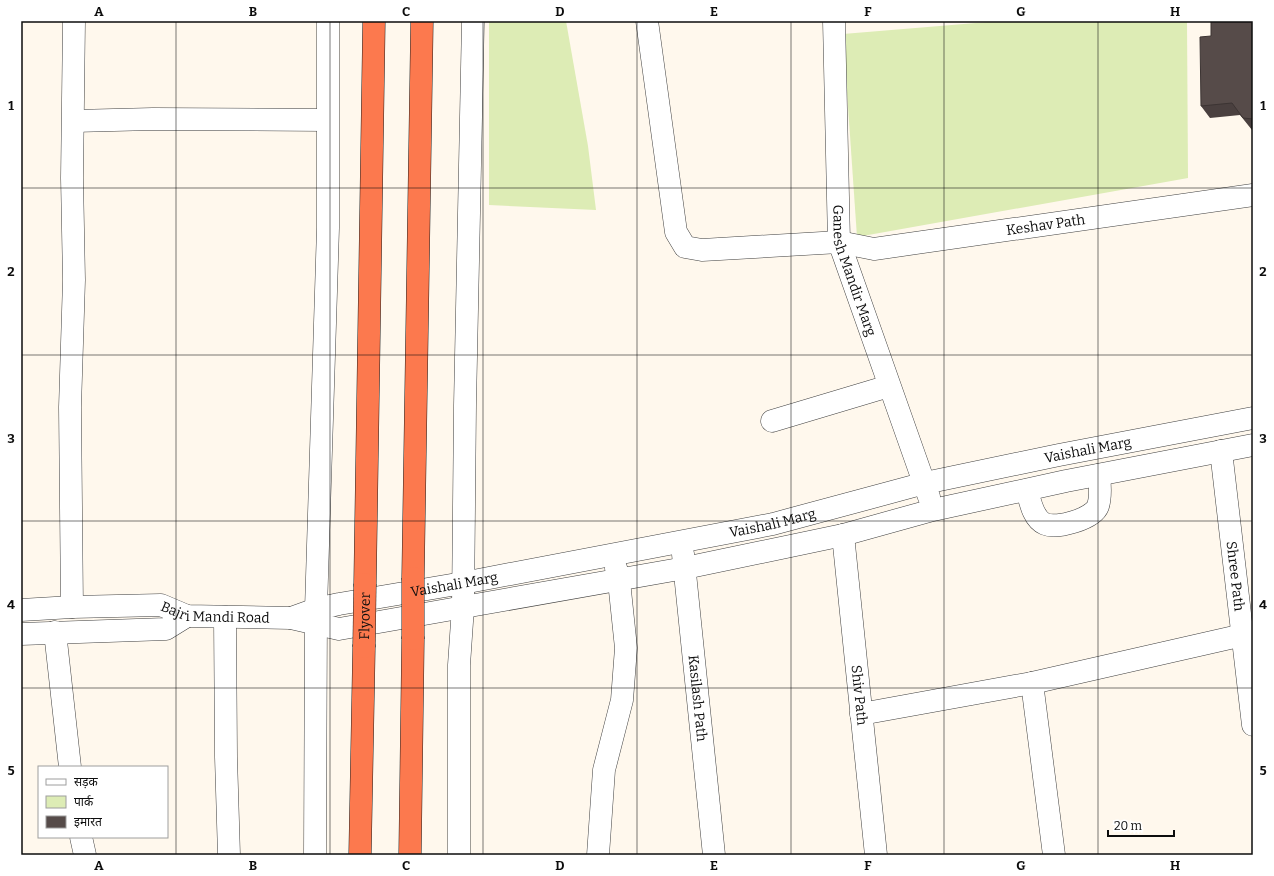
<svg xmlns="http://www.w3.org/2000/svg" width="1274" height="876" font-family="Bitter,'Noto Sans Devanagari',serif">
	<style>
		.green { fill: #ddecb5 }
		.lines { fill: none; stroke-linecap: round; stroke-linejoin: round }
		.minor-casing { stroke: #404040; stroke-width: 23 }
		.highway-casing { stroke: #1e1e1e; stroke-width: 23 }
		.minor { stroke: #fff; stroke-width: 22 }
		.highway { stroke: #fc794e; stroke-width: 22 }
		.highway-bridge-casing { stroke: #1e1e1e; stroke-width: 23; stroke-linecap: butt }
		.highway-bridge { stroke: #fc794e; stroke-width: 22 }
		.wall { fill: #4a403f }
		.building { fill: #564b49; stroke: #3c3433 }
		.grid { fill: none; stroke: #0d0d0d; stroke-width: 1; stroke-opacity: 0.55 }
		.labels { text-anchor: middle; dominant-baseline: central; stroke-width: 4; stroke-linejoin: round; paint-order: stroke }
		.street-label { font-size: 14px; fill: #0d0d0d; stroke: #fff }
		.neatline { fill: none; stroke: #0d0d0d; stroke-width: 1.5 }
		.grid-label { font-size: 13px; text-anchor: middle; font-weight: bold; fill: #0d0d0d }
	</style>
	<rect width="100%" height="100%" fill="#fff8ed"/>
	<!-- green -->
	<g class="green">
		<polygon points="489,21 566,21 588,146 596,210 489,205"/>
		<polygon points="1000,21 1187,21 1188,178 857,237 843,34"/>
	</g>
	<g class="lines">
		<defs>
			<g id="minor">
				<path id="s1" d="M647,21l29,211 9,15 17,3 137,-8 35,7 379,-54"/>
				<path id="s2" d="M834,21l5,221 90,255"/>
				<polyline points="74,121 153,119 327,120"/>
				<polyline points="772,421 889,386"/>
				<path id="s3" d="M1221,451l32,274"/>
				<path d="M1027,490c3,11 6,29 18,34 12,5 48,-5 53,-18 3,-9 2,-22 1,-31"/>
				<path id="s4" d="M843,535l33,320"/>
				<path id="s5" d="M683,554l31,301"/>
				<polyline points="72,607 70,407 74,280 72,178 74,21"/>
				<path id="s6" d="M21,610l51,-3 89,-2 26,11 104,2 48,11 346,-61 158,-33 90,-25 133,-29 187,-36"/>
				<polyline points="225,617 226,757 229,855"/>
				<path id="s7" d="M291,618l25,-9 23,-5 124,-21 310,-59 152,-41 134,-28 194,-37"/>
				<polyline points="55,632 70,767"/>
				<polyline points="21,634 166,629 187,616"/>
				<polyline points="1032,683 1054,855"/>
				<polyline points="861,714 1032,683 1243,635"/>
				<polyline points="81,837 85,855"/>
				<polyline points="315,855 316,609 328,228 328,21"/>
				<polyline points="459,855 459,665 463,607 465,405 473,21"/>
				<polyline points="598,855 604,770 622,700 626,648 619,581 616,568"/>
			</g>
			<g id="highway">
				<polyline points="413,578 422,21"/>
				<polyline points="365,584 374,21"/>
				<polyline points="360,855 364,647"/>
				<polyline points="410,855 413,639"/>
			</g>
		</defs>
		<!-- minor casing -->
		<use href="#minor" class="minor-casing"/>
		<!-- highway casing -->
		<use href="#highway" class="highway-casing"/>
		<!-- minor -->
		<use href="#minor" class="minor"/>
		<!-- highway -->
		<use href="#highway" class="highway"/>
		<defs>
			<g id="highway-bridge">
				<polyline points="413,578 413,639"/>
				<path id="s8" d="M364,647l1,-63"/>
			</g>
		</defs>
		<!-- highway-bridge casing -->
		<use href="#highway-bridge" class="highway-bridge-casing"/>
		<!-- highway-bridge -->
		<use href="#highway-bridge" class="highway-bridge"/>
	</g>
	<!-- wall -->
	<polygon class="wall" points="1253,21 1253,130 1252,130 1240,115 1210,118 1201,106 1211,36"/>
	<!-- building -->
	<polygon class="building" points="1211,21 1253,21 1253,119 1243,118 1232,103 1201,106 1200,37 1211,36"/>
	<!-- grid -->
	<path class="grid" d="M176,21v834M330,21v834M483,21v834M637,21v834M791,21v834M944,21v834M1098,21v834M21,188h1232M21,355h1232M21,521h1232M21,688h1232"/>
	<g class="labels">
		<!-- street labels -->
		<g class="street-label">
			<text stroke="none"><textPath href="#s1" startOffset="594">Keshav Path</textPath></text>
			<text stroke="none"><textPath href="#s2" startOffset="252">Ganesh Mandir Marg</textPath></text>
			<text stroke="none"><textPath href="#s7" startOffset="815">Vaishali Marg</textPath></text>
			<text stroke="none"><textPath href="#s7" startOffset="491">Vaishali Marg</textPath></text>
			<text stroke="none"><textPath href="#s3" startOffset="126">Shree Path</textPath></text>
			<text stroke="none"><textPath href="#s7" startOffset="167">Vaishali Marg</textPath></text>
			<text stroke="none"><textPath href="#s6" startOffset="196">Bajri Mandi Road</textPath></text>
			<text stroke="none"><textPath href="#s8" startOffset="31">Flyover</textPath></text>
			<text stroke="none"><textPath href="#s4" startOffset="161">Shiv Path</textPath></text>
			<text stroke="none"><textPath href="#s5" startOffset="145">Kasilash Path</textPath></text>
		</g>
	</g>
	<!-- border -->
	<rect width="1274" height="876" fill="none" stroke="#ffffff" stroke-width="44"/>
	<!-- legend -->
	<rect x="38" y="766" width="130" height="72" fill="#ffffff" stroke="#9e9e9e"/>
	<rect x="46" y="779" width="20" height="6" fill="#ffffff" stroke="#9e9e9e"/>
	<text x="74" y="786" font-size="12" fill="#0d0d0d">सड़क</text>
	<rect x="46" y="796" width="20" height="12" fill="#ddecb5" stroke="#9e9e9e"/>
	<text x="74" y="806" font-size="12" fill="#0d0d0d">पार्क</text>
	<rect x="46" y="816" width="20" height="12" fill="#564b49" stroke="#9e9e9e"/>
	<text x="74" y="826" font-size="12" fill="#0d0d0d">इमारत</text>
	<!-- scale -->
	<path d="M1108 830v6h66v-6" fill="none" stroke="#0d0d0d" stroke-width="2"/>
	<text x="1114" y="830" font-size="12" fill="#0d0d0d" stroke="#ffffff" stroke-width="3" paint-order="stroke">20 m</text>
	<rect x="22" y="22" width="1230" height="832" class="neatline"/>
	<g class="grid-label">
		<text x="99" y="16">A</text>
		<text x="253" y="16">B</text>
		<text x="406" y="16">C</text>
		<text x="560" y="16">D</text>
		<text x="714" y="16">E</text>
		<text x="868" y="16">F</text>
		<text x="1021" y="16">G</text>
		<text x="1175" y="16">H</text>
		<text x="11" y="110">1</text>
		<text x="1263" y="110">1</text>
		<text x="11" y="276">2</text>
		<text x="1263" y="276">2</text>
		<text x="11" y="443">3</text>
		<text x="1263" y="443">3</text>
		<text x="11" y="609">4</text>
		<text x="1263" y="609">4</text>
		<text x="11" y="775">5</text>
		<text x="1263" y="775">5</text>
		<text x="99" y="870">A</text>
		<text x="253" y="870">B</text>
		<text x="406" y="870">C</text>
		<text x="560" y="870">D</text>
		<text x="714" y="870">E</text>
		<text x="868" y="870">F</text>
		<text x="1021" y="870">G</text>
		<text x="1175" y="870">H</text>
	</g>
</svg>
